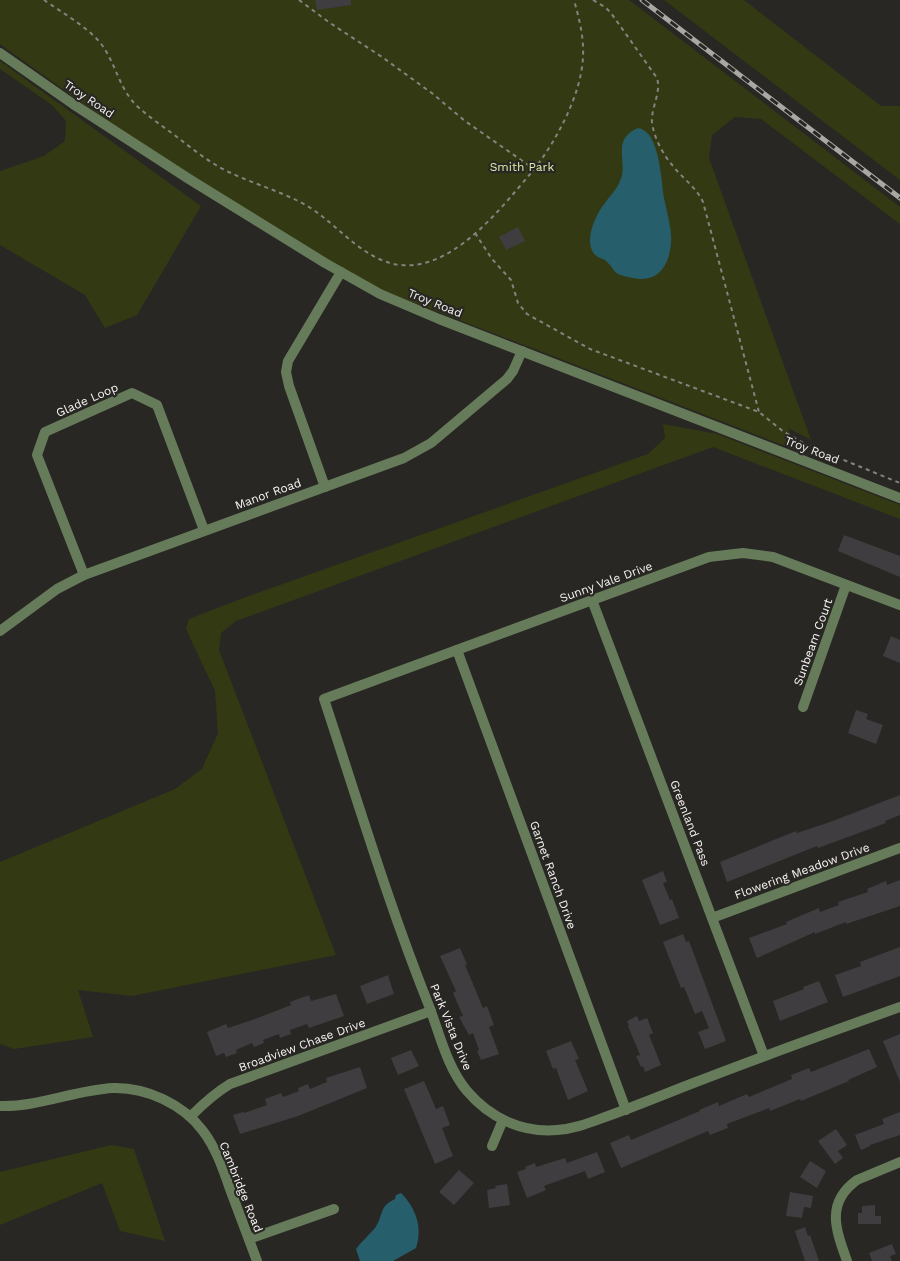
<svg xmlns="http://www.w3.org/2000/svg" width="900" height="1261" font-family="'Work Sans',sans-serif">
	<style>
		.green { fill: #333a13 }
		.water { fill: #265e6b }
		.building { fill: #3f3d40 }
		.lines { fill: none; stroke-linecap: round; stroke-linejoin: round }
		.path { stroke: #84837f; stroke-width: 2; stroke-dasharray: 4 4; stroke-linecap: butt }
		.minor { stroke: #667b5a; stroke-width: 10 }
		.tertiary { stroke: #667b5a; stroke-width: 10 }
		.rail-casing { stroke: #a9a8a5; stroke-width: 5 }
		.rail { stroke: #282723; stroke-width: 3; stroke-dasharray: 9; stroke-linecap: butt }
		.labels { text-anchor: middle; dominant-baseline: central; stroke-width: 4.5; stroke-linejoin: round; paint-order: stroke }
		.street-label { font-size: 12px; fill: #f5f4f1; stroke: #282723 }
		.park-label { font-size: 12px; fill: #dceda8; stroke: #282723 }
	</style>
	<rect width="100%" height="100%" fill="#282723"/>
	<!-- green -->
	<g class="green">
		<polygon points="0,0 629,0 900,207 900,224 761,119 735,117 712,135 709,158 811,440 788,428 796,450 371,286 128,136 0,44"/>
		<polygon points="664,0 744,0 881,106 900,106 900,180"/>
		<polygon points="0,61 201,206 137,315 105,328 85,295 0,245 0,171 44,156 65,141 66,121 52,105 0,69"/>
		<polygon points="663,424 717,434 900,505 900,519 713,447 236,621 221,633 219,650 336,955 132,996 78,990 93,1037 14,1049 0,1044 0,862 175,789 202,769 218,733 215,691 186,629 189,619 238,600 648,454 665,438"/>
		<polygon points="111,1145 134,1149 165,1241 120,1231 102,1183 0,1225 0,1172"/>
	</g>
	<!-- water -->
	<g class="water">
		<path d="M638,128c22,3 23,53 26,70 3,15 8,30 7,45 -2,24 -14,40 -38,35 -5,-1 -11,-2 -15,-4 -5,-3 -6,-8 -10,-11 -3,-4 -6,-4 -10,-6 -17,-11 -3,-42 7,-54 4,-6 13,-15 15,-22 9,-18 -10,-41 18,-53z"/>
		<path d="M401,1193c15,15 22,35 15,55l-23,13h-33l-4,-12c6,-8 13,-14 19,-21 9,-13 3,-21 20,-29l1,-4z"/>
	</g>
	<!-- building -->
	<g class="building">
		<polygon points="315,0 351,0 351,5 317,10"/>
		<polygon points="518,227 525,241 506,250 499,237"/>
		<polygon points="844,535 900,556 900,577 838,551"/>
		<polygon points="891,636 900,640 900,663 883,656"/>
		<polygon points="856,710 868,714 866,719 883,725 876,744 848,733"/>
		<polygon points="900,795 900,815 885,821 886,823 818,848 817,846 727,882 720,862 796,831 797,833 830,822"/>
		<polygon points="663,871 667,882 663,883 670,900 672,899 679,918 660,925 642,880"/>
		<polygon points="900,880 900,906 846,924 846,922 815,934 815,932 757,958 749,938 787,924 786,922 819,908 820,912 839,905 838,902 868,892 867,889 886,881 887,885"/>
		<polygon points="683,934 686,942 689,941 692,949 726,1041 705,1049 698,1032 709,1028 702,1011 695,1014 684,987 681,988 663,942"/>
		<polygon points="900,947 900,976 843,997 835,975 861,966 860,962"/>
		<polygon points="460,948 467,964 465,965 483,1008 487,1006 494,1025 489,1027 499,1054 481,1060 477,1051 479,1050 473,1033 469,1035 459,1017 463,1016 453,993 456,991 440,956"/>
		<polygon points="388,975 394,994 367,1004 360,986"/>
		<polygon points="819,981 828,1002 780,1021 773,1001 804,989 803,987"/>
		<polygon points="336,994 344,1016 309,1028 307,1024 290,1030 291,1034 280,1038 279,1034 263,1040 264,1043 254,1047 252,1043 236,1050 237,1053 226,1057 224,1053 216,1056 207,1032 226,1024 228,1028 255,1019 291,1005 290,1002 309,995 311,1001"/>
		<polygon points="637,1016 639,1021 647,1018 653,1033 649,1035 661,1065 645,1072 643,1066 641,1067 636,1056 640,1055 628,1026 629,1025 627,1021"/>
		<polygon points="900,1034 900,1082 883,1041"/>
		<polygon points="571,1041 579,1059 575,1060 588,1091 568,1100 556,1068 553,1069 546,1051"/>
		<polygon points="869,1049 877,1067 848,1080 849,1081 801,1101 800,1099 770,1111 769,1108 727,1124 728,1128 710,1135 708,1131 621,1168 610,1143 629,1135 631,1140 700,1111 699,1110 718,1102 719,1106 747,1094 749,1097 792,1079 791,1075 809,1068 811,1072"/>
		<polygon points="411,1050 419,1066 398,1075 391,1058"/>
		<polygon points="360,1067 367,1088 298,1116 240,1134 233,1115 243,1112 244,1113 267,1105 265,1099 281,1093 283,1097 299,1091 298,1088 308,1084 310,1089 327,1082 326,1078"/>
		<polygon points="424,1081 436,1109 443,1106 450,1125 442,1128 453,1156 435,1164 404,1089"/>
		<polygon points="900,1112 900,1135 870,1145 870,1146 861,1150 855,1135 884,1124 882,1119"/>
		<polygon points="836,1129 847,1145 838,1151 843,1158 835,1164 818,1141"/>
		<polygon points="597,1152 605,1172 588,1179 585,1171 544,1186 546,1190 527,1198 517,1172 526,1169 525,1167 535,1163 536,1167 565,1158 567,1163"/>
		<polygon points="810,1161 826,1171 817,1188 800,1177"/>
		<polygon points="459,1170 474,1183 454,1205 439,1192"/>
		<polygon points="507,1184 510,1205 489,1208 487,1190 496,1188 495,1186"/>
		<polygon points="790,1192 813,1196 811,1208 804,1207 802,1218 786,1216"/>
		<polygon points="875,1205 875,1216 881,1216 881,1224 858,1224 858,1213 862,1213 862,1206"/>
		<polygon points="805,1227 808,1236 810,1235 819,1261 805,1261 795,1231"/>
		<polygon points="892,1244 896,1254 890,1256 892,1261 872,1261 869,1253"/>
	</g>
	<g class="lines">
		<!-- path -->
		<g class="path">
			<path d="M44,0c17,12 49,30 60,48 13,20 16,42 34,59 12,11 26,20 39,30 17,13 34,27 54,36 25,12 53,19 78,34 24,15 42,38 68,51 62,31 119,-44 154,-85 24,-29 51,-79 52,-117 1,-19 -4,-38 -9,-56"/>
			<polyline points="299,0 330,23 382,57 433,94 465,121 534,169"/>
			<path d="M593,0l12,7 6,6 46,65c5,17 -9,33 -4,50 3,13 11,28 20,38 10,13 23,21 30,36l56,210"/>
			<polyline points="475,233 492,259 511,280 518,303 527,314 590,349 759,412 784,432 807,445 900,483"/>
		</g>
		<!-- minor -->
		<g class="minor">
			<polyline points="325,487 289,386 286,372 288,361 341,272"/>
			<polyline points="84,575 37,455 45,432 132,393 157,405 204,530"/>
			<polyline points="592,600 764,1056"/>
			<path d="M900,605l-127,-48 -30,-4 -34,4 -385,142c34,103 65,207 105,307 11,29 18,61 38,85 23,27 55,42 90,39 18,-1 34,-8 51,-14 25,-9 50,-19 75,-29 72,-28 144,-54 217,-80"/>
			<polyline points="0,631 57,589 84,575 404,458 431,443 507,379 513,371 522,351"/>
			<polyline points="457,650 626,1110"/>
			<polyline points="803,707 846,585"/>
			<polyline points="712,918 900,848"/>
			<path d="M0,1106c39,1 75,-16 113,-18 33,-1 70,16 90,43 13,17 20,38 27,58 9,24 18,48 27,72"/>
			<path d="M191,1116c12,-12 24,-23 39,-32l201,-73"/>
			<polyline points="492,1146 503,1120"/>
			<polyline points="249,1239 334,1209"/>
			<path d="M847,1261c-11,-31 -22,-58 10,-81l43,-18"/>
		</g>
		<!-- tertiary -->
		<polyline class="tertiary" points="0,53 73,104 189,179 325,263 380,294 439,319 900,498"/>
		<defs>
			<polyline id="rail" points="642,0 900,198"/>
		</defs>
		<!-- rail casing -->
		<use href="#rail" class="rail-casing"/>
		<!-- rail -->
		<use href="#rail" class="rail"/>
	</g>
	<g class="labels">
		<!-- street labels -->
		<g class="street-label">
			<text transform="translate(89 99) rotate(34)">Troy Road</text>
			<text transform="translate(435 303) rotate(22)">Troy Road</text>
			<text transform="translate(87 400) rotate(-24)">Glade Loop</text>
			<text transform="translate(812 450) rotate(21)">Troy Road</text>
			<text transform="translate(268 494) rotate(-20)">Manor Road</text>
			<text transform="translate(606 582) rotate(-20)">Sunny Vale Drive</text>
			<text transform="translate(813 642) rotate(-70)">Sunbeam Court</text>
			<text transform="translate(690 823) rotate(69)">Greenland Pass</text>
			<text transform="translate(802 871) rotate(-20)">Flowering Meadow Drive</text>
			<text transform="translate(553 875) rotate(70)">Garnet Ranch Drive</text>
			<text transform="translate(451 1027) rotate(68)">Park Vista Drive</text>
			<text transform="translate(302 1045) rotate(-20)">Broadview Chase Drive</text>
			<text transform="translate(241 1187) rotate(68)">Cambridge Road</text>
		</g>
		<!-- park labels -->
		<g class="park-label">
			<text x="522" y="167">Smith Park</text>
		</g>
	</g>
</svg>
